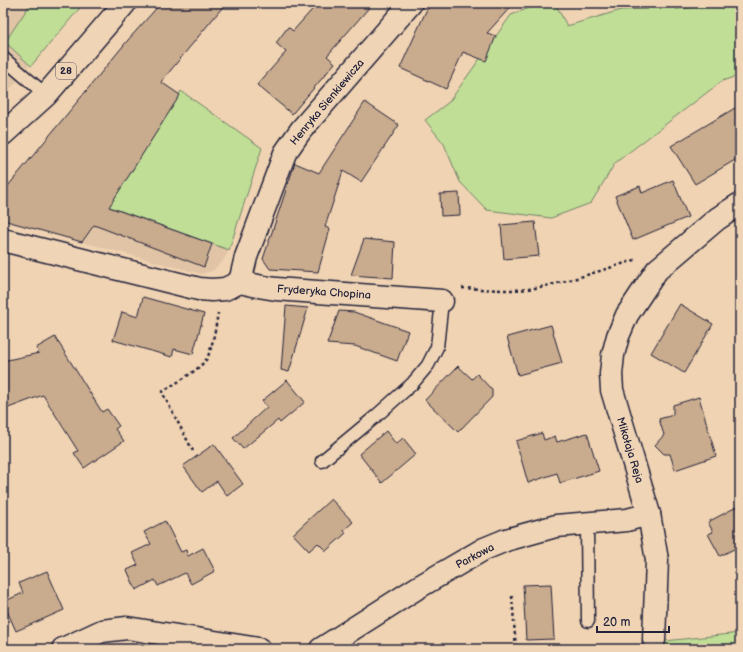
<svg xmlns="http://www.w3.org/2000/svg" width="743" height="652" font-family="'Balsamiq Sans',sans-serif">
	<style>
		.built { fill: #e0c4a5 }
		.green { fill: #c0de96; stroke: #718068 }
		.building { fill: #c9ab8e; stroke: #22223b }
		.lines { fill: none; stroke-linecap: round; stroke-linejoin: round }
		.service-casing { stroke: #22223b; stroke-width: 15 }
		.minor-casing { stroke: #22223b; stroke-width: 25 }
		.primary-casing { stroke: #22223b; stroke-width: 25 }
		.path { stroke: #22223b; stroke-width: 2.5; stroke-dasharray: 3 3; stroke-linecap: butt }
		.service { stroke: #efd4b6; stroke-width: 12 }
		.minor { stroke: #efd4b6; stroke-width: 22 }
		.primary { stroke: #efd4b6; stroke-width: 22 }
		.labels { text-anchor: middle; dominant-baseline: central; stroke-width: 4; stroke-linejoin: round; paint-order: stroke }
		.shield { fill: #efd4b6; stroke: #605760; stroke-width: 1 }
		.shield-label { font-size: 10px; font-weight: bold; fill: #22223b }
		.street-label { font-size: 11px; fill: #22223b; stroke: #efd4b6 }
	</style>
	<rect width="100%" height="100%" fill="#f0d3b2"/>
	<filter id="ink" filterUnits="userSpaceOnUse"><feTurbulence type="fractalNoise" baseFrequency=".025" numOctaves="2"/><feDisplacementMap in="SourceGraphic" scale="8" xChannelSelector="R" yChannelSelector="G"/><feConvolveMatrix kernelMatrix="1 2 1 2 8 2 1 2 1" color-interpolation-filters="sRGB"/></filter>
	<g filter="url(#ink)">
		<!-- built -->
		<g class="built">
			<polygon points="3,3 76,3 13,86 3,96"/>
			<polygon points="107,206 229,250 223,261 212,271 201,274 82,242"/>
			<polygon points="633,645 633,649 589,649"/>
		</g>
		<!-- green -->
		<g class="green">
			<polygon points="31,3 84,3 31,66 5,42"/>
			<polygon points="542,3 555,3 567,26 621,10 648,9 621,7 619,3 710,3 684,6 676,9 740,3 740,75 722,81 615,163 591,203 551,218 487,210 460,182 444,144 425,120 449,102 511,15"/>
			<polygon points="181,91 262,148 229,250 107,206 127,178"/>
			<polygon points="740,633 740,649 646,649 646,643"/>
		</g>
		<!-- building -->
		<g class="building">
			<polygon points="161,3 226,3 161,82 180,95 109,207 212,244 204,267 94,225 82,242 3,220 3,192 128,40"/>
			<polygon points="318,3 373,3 327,56 335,63 292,114 257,85 286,52 276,43 288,27 293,31"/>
			<polygon points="433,3 514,3 487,33 496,36 486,61 463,52 446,89 400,68 426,11"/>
			<polygon points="365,102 399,125 361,182 343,171 325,227 330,229 318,272 270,269 263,259 295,163 319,173"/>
			<polygon points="740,105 740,157 695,184 671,146"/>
			<polygon points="673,180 688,217 633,240 615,196 640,186 642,193"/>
			<polygon points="459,193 460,215 441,216 440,194"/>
			<polygon points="535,222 539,256 504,259 501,225"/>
			<polygon points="364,239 395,242 393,278 351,275"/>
			<polygon points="143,297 204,314 193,354 174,349 172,357 113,340 122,312 138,317"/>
			<polygon points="680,304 713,324 684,373 651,353"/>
			<polygon points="286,306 308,308 289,372 281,370"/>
			<polygon points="339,311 354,312 408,331 397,361 355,346 327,344"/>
			<polygon points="551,325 562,363 518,375 507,337"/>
			<polygon points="55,337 102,412 107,409 119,426 115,429 124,441 84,468 74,453 78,451 43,395 3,410 3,361 39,353 36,348"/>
			<polygon points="458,366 472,379 477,374 492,390 492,397 458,432 425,400"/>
			<polygon points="287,380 305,402 280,423 278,420 243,449 233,438 267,407 262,401"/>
			<polygon points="699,397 716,456 675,470 670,454 664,454 655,445 664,435 659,419 673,415 673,405"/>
			<polygon points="386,431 396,444 403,438 416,454 382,483 359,454"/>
			<polygon points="542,433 544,440 555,436 557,442 587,433 599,471 560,483 557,473 528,483 516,441"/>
			<polygon points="214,444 243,484 227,496 217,481 202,492 183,466"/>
			<polygon points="331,499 353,522 344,530 346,533 326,551 318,543 309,551 293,534"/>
			<polygon points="740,505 740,546 720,556 708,534 713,532 708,522"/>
			<polygon points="165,521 181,552 186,550 188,556 203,548 215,571 191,584 185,573 158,586 155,580 136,590 127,570 138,565 132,553 151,544 144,532"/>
			<polygon points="47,571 64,610 16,631 3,602 23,593 19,583"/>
			<polygon points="551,584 554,639 526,640 523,585"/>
		</g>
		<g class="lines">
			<defs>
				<g id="service">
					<polyline points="3,58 46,95"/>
					<polyline points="322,461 375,417 412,384 428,365 437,347 442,301"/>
					<polyline points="587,524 588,621"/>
				</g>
				<g id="minor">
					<polyline points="3,240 199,289 212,290 225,289 240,282 258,286 276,289 442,301"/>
					<polyline points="240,282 246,257 285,153 301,130 411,3"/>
					<polyline points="654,640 657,560 649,514 612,390 611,374 613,355 618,336 627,315 657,270 717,219 740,204"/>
					<polyline points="63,649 102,631 127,628 259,649"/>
					<polyline points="321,649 417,588 484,549 506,540 556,526 627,520 649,514"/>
				</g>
				<polyline id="primary" points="3,134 46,95 125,3"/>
			</defs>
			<!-- service casing -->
			<use href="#service" class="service-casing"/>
			<!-- minor casing -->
			<use href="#minor" class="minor-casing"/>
			<!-- primary casing -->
			<use href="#primary" class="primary-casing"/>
			<!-- path -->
			<g class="path">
				<path d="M462,288c24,1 49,4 73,0 33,-6 67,-18 100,-28"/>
				<path d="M193,451l-31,-59c12,-8 34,-20 43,-31 7,-8 11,-37 13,-48"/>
				<polyline points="512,596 516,649"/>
			</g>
			<!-- service -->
			<use href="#service" class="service"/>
			<!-- minor -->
			<use href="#minor" class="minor"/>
			<!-- primary -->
			<use href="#primary" class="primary"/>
		</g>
	</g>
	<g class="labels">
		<!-- shield labels -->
		<rect class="shield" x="56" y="63" width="20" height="16" rx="3"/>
		<g class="shield-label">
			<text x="66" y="71">28</text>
		</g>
		<!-- street labels -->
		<g class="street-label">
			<text transform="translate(327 102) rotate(-50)">Henryka Sienkiewicza</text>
			<text transform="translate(324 292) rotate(4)">Fryderyka Chopina</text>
			<text transform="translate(630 450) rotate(73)">Mikołaja Reja</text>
			<text transform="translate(475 556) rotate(-28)">Parkowa</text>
		</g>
	</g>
	<!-- margin -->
	<rect width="743" height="652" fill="none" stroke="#efd4b6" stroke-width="16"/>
	<rect x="8" y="8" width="727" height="636" fill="none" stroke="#22223b" stroke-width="1.5" filter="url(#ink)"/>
	<!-- scale -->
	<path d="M597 626v6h72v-6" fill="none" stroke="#22223b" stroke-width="2"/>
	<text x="603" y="626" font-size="12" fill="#22223b" stroke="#efd4b6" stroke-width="3" paint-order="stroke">20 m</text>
</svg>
